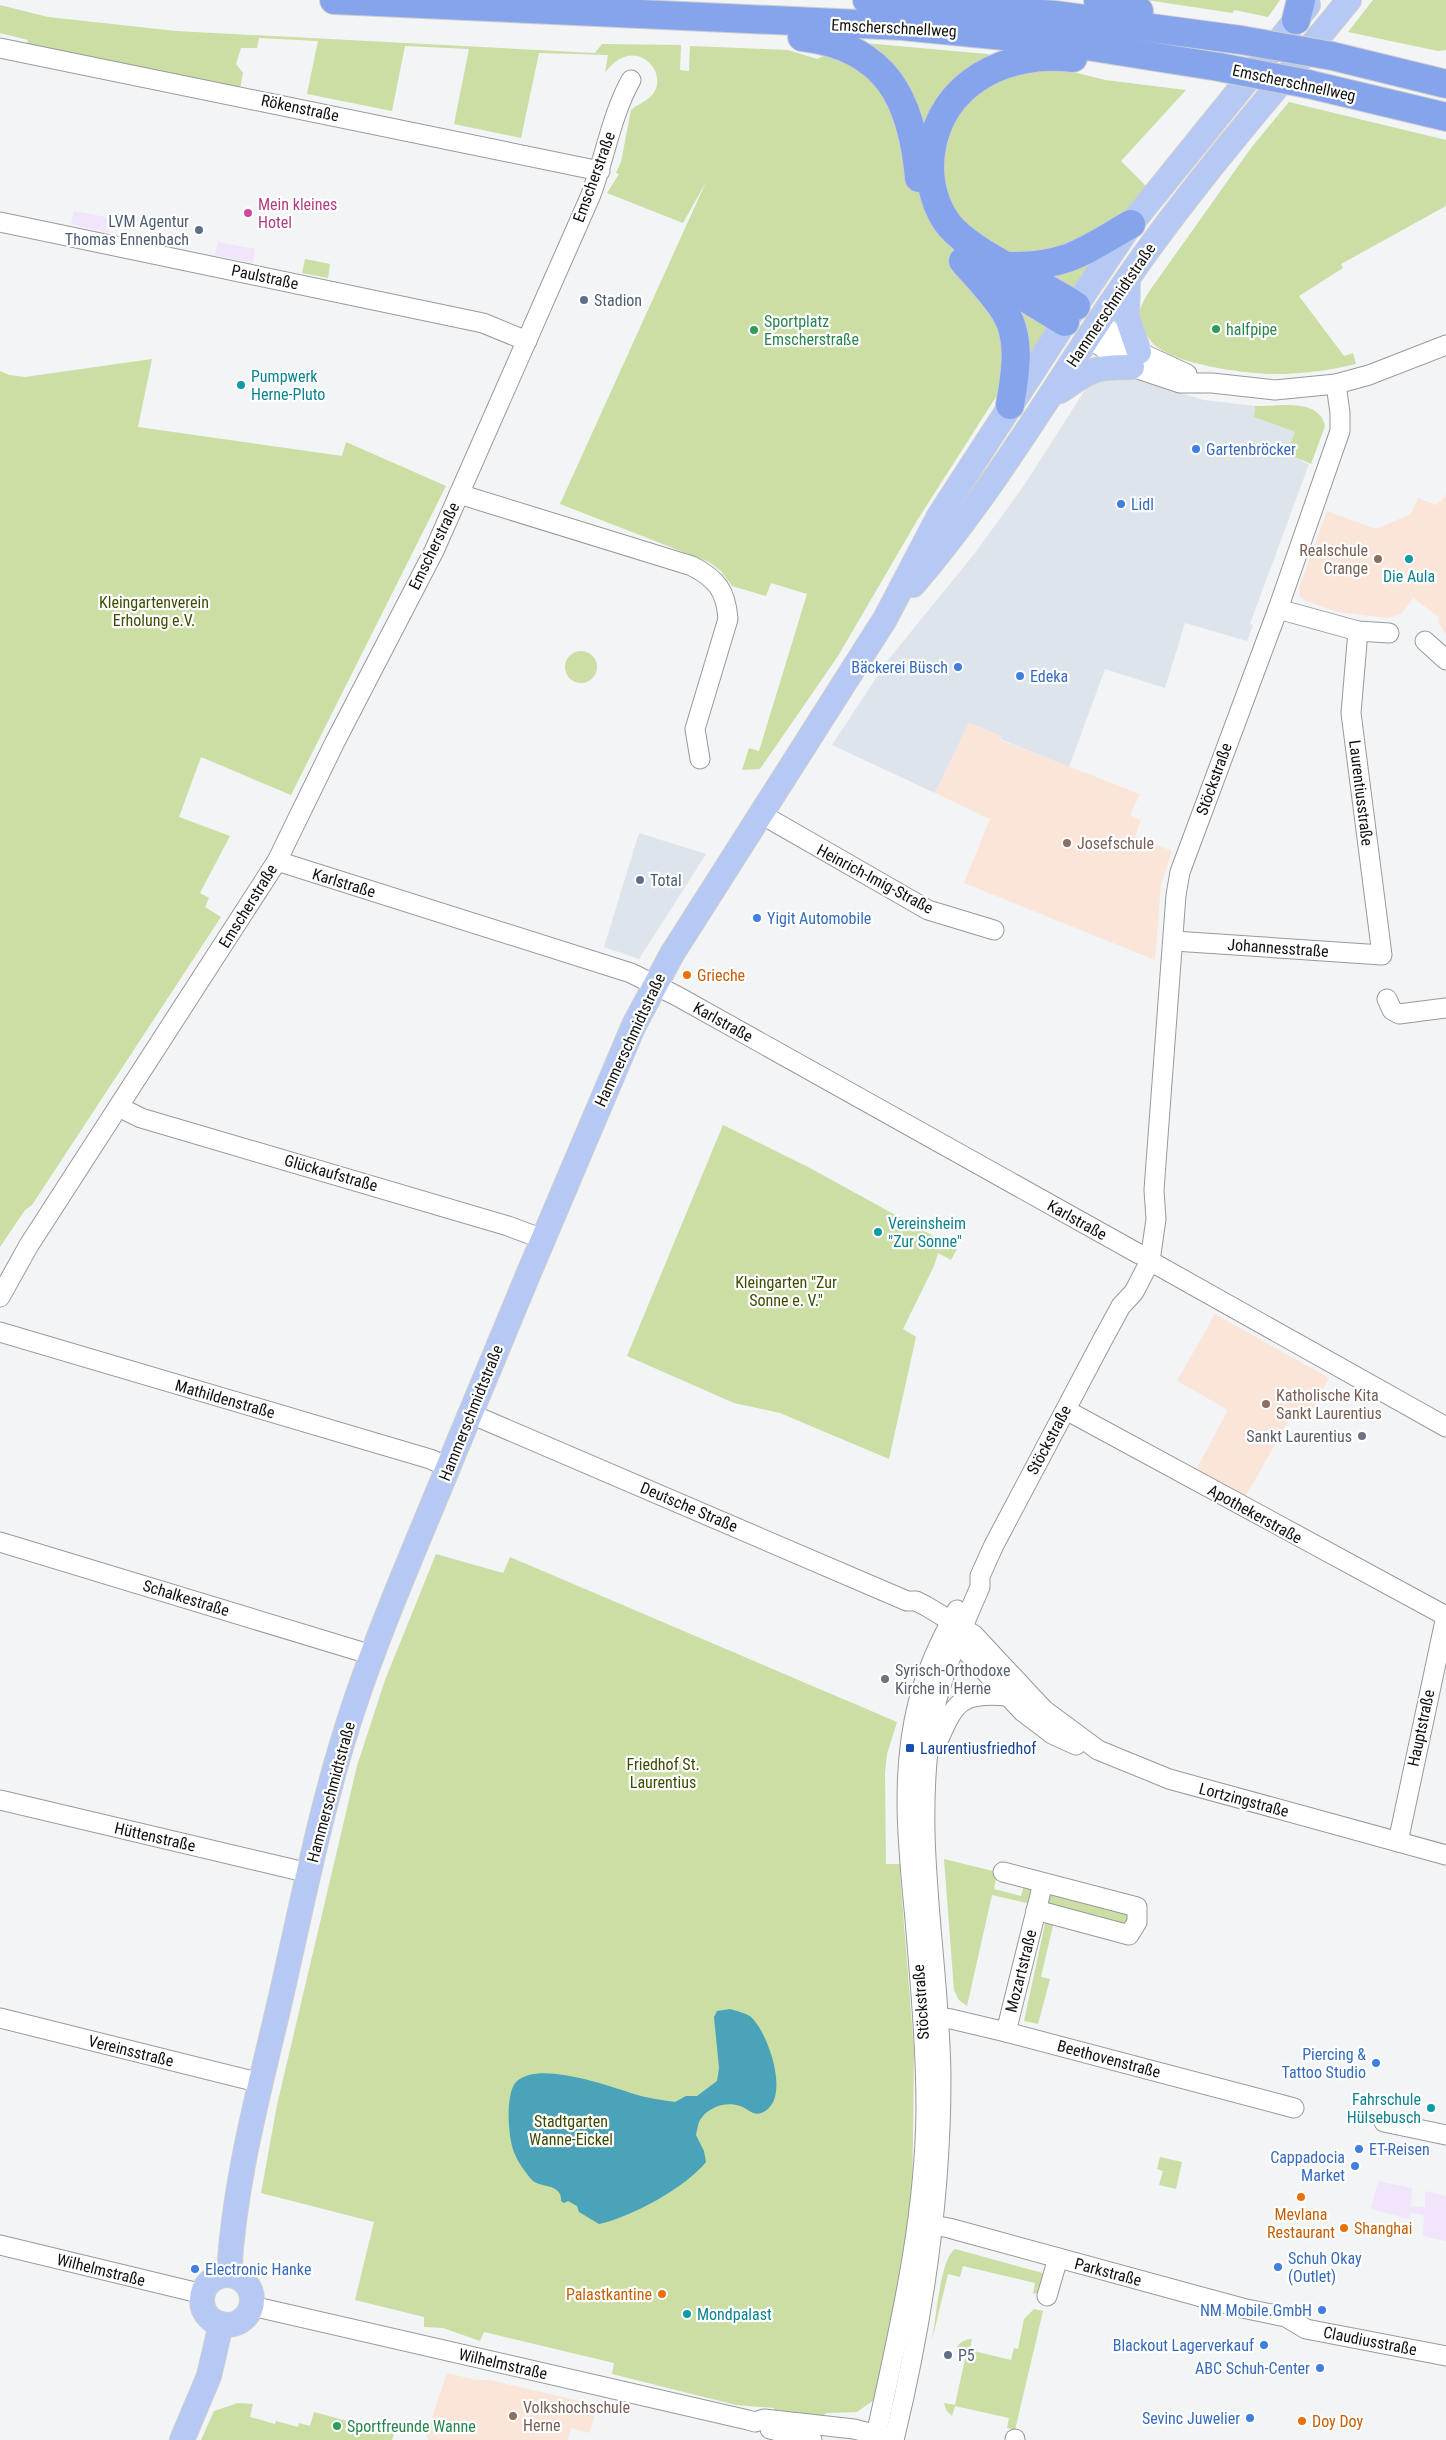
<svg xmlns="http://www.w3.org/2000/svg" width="1446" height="2440" font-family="'Roboto Condensed',sans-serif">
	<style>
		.built { fill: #dee4ec }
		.industrial { fill: #f0e5fa }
		.education { fill: #fbe5d8 }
		.green { fill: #cbdea3 }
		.water { fill: #4ba3b9 }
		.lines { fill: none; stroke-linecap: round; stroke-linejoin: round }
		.minor-casing { stroke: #98999b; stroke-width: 21 }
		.major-casing { stroke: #cfcfcf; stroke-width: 26 }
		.highway-casing { stroke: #cfcfcf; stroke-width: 30 }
		.minor { stroke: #fff; stroke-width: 19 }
		.major { stroke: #b6c8f4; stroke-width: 24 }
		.highway { stroke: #86a4ec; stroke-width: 28 }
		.highway-bridge-casing { stroke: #cfcfcf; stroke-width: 30; stroke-linecap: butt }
		.highway-bridge { stroke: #86a4ec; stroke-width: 28 }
		.hotel-dot { fill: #d1479c; stroke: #fff; stroke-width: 2 }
		.service-dot { fill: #5c6f8a; stroke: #fff; stroke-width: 2 }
		.leisure-dot { fill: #2e9e5b; stroke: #fff; stroke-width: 2 }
		.culture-dot { fill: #0f9aa8; stroke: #fff; stroke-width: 2 }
		.shop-dot { fill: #3f7fe0; stroke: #fff; stroke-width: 2 }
		.education-dot { fill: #8d6e63; stroke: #fff; stroke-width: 2 }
		.food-dot { fill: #e8710a; stroke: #fff; stroke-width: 2 }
		.worship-dot { fill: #6b7280; stroke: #fff; stroke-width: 2 }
		.transit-dot { fill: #1a4fb4; stroke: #fff; stroke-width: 2 }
		.labels { text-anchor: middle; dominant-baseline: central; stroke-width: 4.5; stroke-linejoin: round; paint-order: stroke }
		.street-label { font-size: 16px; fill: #101111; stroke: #fff }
		.hotel-label { font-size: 16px; fill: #b23c85; stroke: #fff; text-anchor: start }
		.service-label { font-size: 16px; fill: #4e5e75; stroke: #fff; text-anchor: start }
		.leisure-label { font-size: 16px; fill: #27864d; stroke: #fff; text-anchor: start }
		.culture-label { font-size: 16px; fill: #0d838f; stroke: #fff; text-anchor: start }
		.shop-label { font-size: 16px; fill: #366cbe; stroke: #fff; text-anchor: start }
		.education-label { font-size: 16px; fill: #785e54; stroke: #fff; text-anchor: start }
		.park-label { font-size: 16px; fill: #3b4c00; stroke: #fff }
		.food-label { font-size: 16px; fill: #c56008; stroke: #fff; text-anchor: start }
		.worship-label { font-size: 16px; fill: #5b616d; stroke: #fff; text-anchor: end }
		.transit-label { font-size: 16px; fill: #164399; stroke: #fff; text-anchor: start }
	</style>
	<rect width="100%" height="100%" fill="#f2f4f6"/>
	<!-- built -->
	<g class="built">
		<polygon points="1127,377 1204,400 1255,406 1254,417 1295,432 1291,442 1293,453 1303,462 1309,464 1250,624 1253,625 1247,641 1185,623 1165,688 1105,669 1069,767 1000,739 1001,736 969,723 935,793 832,745 888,660 975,553 1025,484 1083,393 1090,385 1100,380"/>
		<polygon points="639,833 706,854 639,959 604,947"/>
	</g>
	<!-- industrial -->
	<g class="industrial">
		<polygon points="74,211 111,218 109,233 71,224"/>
		<polygon points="218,242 255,249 253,263 215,255"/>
		<polygon points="1378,2181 1412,2188 1411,2206 1425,2207 1425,2191 1446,2196 1446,2241 1423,2236 1424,2215 1410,2213 1409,2219 1371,2209"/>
	</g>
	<!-- education -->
	<g class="education">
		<polygon points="1446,495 1446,635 1438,621 1439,617 1413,598 1401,614 1387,618 1338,612 1306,601 1300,597 1299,588 1327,511 1376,529 1411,514 1418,498 1436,505"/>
		<polygon points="969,723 1001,736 1000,740 1140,794 1130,815 1141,820 1135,836 1172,851 1161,885 1155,960 964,883 990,819 935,793"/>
		<polygon points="1215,1314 1329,1378 1312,1410 1307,1407 1304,1412 1296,1408 1245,1497 1196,1470 1228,1410 1177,1381"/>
		<polygon points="447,2373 476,2380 490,2380 597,2405 590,2433 571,2428 568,2440 429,2440 426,2436"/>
	</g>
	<!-- green -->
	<g class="green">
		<polygon points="1146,0 1280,0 1268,17 1234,10 1233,13"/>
		<polygon points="1373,0 1446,0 1446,50 1438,51 1348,32"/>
		<path d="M0,5l48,12 128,14 419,22 7,-9 79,1 -1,25 9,1 1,-25 98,4 29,9 36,-17 157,14 95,24 81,10 -65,71 25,25 -48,66 -77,121 -18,13 -85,133 -80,137 -78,113 -18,1 7,-22 10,3 48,-157 -36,-11 -5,13 -34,-10 -11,-15 -12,-9 -149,-58 146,-322 -23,41 -76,-30 12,-19 -3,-1 5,-11 10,-52c6,-6 16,-8 22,-16 17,-23 -20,-61 -48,-21l3,-18 -69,-2 -18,85 -67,-14 15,-75 -64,-3 -13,65 -85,-17 11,-53 -59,-3 -2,10h-16l-5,16 7,9 -3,16 -213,-44 1,-5 -28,-7z"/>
		<path d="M1289,102l157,38v66l-105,58 2,4 -44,28 45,60 9,-3 3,11c-24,6 -48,9 -72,10 -32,1 -101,-8 -127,-27 -8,-6 -17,-22 -17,-33 -1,-6 5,-15 8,-21l103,-145z"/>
		<polygon points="305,259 330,264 328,278 302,273"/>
		<polygon points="152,359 138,427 342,456 346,442 446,486 291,795 201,757 179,817 230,836 200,893 209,898 205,907 221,917 32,1205 25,1210 0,1247 0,371 9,375 25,377"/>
		<path d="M1255,406c22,1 64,-9 70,20l-14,38 -18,-8 -2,-14 4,-10 -41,-15z"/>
		<circle cx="581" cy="667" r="16"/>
		<polygon points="723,1125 810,1168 957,1249 951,1260 938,1253 934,1266 903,1329 916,1337 889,1459 780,1413 734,1403 627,1356"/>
		<polygon points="436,1554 503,1573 510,1557 897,1722 887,1754 885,1772 886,1864 904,1864 900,1874 914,2050 912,2213 877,2398 857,2412 827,2413 820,2417 774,2412 774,2408 736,2405 612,2374 614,2363 484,2332 480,2341 443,2328 424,2327 424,2317 355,2300 374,2222 261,2193 277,2105 357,1766 385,1680"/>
		<polygon points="944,1859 997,1872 994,1889 1021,1896 1024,1885 1033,1886 1031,1904 992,1895 967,2006 959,2000 954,1990"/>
		<polygon points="1048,1891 1127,1911 1129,1918 1126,1925 1043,1905"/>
		<polygon points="1046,1919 1054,1921 1041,1977 1050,1979 1038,2024 1024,2021"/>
		<polygon points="1160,2157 1182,2162 1176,2189 1159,2185 1163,2171 1157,2169"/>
		<path d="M955,2249l91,25 -6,18 -7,2 2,-11 -72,-17 -3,11 -12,-3 -16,66c4,-19 8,-81 23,-91z"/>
		<path d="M1034,2309l9,2 -28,119 -8,-2 2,-10 -54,-12 -3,10 -6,-6 -2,-7 11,2 12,-55 -10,-3c3,-5 9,-8 15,-8l-2,11 41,10 3,-12 4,1 6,-30z"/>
		<polygon points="238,2403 253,2404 250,2417 275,2424 276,2421 298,2427 299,2423 310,2426 314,2412 394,2434 392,2440 201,2440 214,2411"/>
	</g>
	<!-- water -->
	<path class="water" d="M730,2009c6,2 16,4 21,8 17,15 42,85 10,96 -8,3 -14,-5 -21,-7 -14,-5 -32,1 -40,14 -2,4 -3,10 -4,15l8,16 2,11c-21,26 -75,55 -107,62l-20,-12 -2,-6 -9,-5 -4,2 -3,-2c1,-17 -18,-13 -28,-20 -6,-6 -16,-20 -19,-29 -6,-14 -9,-58 2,-70 23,-22 91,4 118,12 13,4 27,6 41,8l11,-6h11l20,-15 2,-13 -5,-51 3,-6z"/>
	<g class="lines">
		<defs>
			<g id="minor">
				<polyline points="0,48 600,171"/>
				<polyline points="0,222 483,323 527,341"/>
				<polyline points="1099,322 1139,352 1187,374"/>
				<polyline points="1088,338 1132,367 1180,383 1212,383 1275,390 1336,384 1369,375 1446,345"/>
				<path d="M459,494l233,72c25,13 34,25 36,53l-33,110 5,30"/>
				<polyline points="1278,609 1358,631 1389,633"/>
				<polyline points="1425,641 1446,660"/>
				<polyline points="761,814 928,910 994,930"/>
				<polyline points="277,861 631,973 677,996 1139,1254"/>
				<polyline points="1174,941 1382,955 1351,713 1358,631"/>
				<polyline points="1387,999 1392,1010 1399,1014 1446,1008"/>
				<polyline points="119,1107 141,1118 508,1226 543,1239"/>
				<polyline points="1150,1261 1446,1427"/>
				<path d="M0,1297l29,-52 248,-384 58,-119 99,-191 156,-354c15,-39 21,-81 41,-117"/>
				<polyline points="0,1332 430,1459 449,1467"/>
				<polyline points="1066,1410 1446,1616"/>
				<polyline points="471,1414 907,1601 916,1601 926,1606 974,1635 1044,1710 1098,1750 1169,1779 1446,1855"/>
				<polyline points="0,1542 372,1655"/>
				<polyline points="951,1635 1023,1712 1052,1734 1076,1745"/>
				<path d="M936,1745c19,-41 21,-53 71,-49"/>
				<polyline points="0,1800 309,1873"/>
				<polyline points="1398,1842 1446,1616"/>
				<polyline points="1003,1872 1137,1907 1137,1922 1129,1935 1036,1910"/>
				<polyline points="927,2016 951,2019 1006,2032 1294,2108"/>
				<polyline points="0,2018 261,2083"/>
				<polyline points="1006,2032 1043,1883"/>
				<polyline points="1384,2122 1446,2135"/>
				<polyline points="922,2223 949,2228 1242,2308 1286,2317 1306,2329 1446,2356"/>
				<polyline points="0,2245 203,2294"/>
				<polyline points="1047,2296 1058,2258"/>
				<polyline points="252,2306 748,2420 755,2422 764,2419 854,2429 888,2438"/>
				<polyline points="770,2429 812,2440"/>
				<path d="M875,2440c24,-111 50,-217 51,-331 0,-64 -6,-127 -11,-190 -7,-72 -15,-145 3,-216 8,-33 23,-64 39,-93"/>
				<path d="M894,2440c29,-119 47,-239 47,-362 -1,-118 -29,-239 -9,-356 7,-42 31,-96 48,-135v-11l14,-31 109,-206 18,-33 13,-14 16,-31 6,-42 -2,-29 22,-295 4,-23 98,-263 62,-178v-18l-4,-29"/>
				<polyline points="1015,2440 1015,2439"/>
			</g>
			<g id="major">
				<polyline points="1128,279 1127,317 1139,352"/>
				<path d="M1060,391c31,-21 32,-24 72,-24"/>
				<path d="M913,585c82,-95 144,-204 215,-307 67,-97 146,-186 221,-278"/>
				<circle cx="227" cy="2300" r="25"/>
				<path d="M229,2275c5,-93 30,-184 51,-274 22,-96 41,-195 72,-289 29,-88 67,-173 102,-259 59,-143 119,-286 180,-428l38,-71 213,-335 54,-103 126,-194 66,-98 177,-219"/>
				<polyline points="182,2440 209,2376 221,2324"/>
			</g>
			<g id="highway">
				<polyline points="334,0 902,26 1055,41 1219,67"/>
				<polyline points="867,0 1055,15 1241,40"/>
				<polyline points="1098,0 1139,11"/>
				<polyline points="1296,20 1301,0"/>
				<path d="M802,37c85,10 110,63 117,141"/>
				<polyline points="1332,56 1446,84"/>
				<path d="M1073,58c-66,-8 -132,24 -142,94 -3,24 2,49 15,69 22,32 96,61 130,85"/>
				<polyline points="1308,84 1446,117"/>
				<path d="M963,261c14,16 31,33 42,51 17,28 10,62 5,93"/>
				<path d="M1009,266c57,1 75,-15 122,-42"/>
				<polyline points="996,280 1065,322"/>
			</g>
		</defs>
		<!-- minor casing -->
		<use href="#minor" class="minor-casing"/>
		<!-- major casing -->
		<use href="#major" class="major-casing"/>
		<!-- highway casing -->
		<use href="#highway" class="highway-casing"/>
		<!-- minor -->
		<use href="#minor" class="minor"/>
		<!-- major -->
		<use href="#major" class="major"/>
		<!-- highway -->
		<use href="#highway" class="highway"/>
		<defs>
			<g id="highway-bridge">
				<polyline points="1241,40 1332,56"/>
				<polyline points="1219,67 1308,84"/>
			</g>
		</defs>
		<!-- highway-bridge casing -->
		<use href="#highway-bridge" class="highway-bridge-casing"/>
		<!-- highway-bridge -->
		<use href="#highway-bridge" class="highway-bridge"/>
	</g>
	<!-- markers -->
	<circle class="hotel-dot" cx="248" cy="213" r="5"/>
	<g class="service-dot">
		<circle cx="199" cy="230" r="5"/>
		<circle cx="584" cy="300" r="5"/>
		<circle cx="640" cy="880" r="5"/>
		<circle cx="948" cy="2355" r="5"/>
	</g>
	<g class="leisure-dot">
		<circle cx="1216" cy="329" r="5"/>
		<circle cx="754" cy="330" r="5"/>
		<circle cx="337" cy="2426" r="5"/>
	</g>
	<g class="culture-dot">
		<circle cx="241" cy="385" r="5"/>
		<circle cx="1409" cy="559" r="5"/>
		<circle cx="878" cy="1232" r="5"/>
		<circle cx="1431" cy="2108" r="5"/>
		<circle cx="687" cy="2314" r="5"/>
	</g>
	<g class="shop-dot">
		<circle cx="1196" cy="449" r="5"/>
		<circle cx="1121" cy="504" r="5"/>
		<circle cx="958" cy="667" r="5"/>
		<circle cx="1020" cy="676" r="5"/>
		<circle cx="757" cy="918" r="5"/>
		<circle cx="1376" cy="2063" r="5"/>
		<circle cx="1359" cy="2149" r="5"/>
		<circle cx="1355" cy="2166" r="5"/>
		<circle cx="1278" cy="2267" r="5"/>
		<circle cx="195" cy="2269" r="5"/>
		<circle cx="1322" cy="2310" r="5"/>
		<circle cx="1264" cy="2345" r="5"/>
		<circle cx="1320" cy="2368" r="5"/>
		<circle cx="1250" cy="2418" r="5"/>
	</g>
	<g class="education-dot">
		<circle cx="1378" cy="559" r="5"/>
		<circle cx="1067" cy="843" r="5"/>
		<circle cx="1266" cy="1404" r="5"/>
		<circle cx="513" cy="2416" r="5"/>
	</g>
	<g class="food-dot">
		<circle cx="687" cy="975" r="5"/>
		<circle cx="1301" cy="2197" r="5"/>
		<circle cx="1344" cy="2228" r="5"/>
		<circle cx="662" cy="2294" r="5"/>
		<circle cx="1302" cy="2421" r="5"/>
	</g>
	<g class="worship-dot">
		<circle cx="1362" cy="1436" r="5"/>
		<circle cx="885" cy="1679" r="5"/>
	</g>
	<rect class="transit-dot" x="905" y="1743" width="10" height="10" rx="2.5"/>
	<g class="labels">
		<!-- street labels -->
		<g class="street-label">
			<text transform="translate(894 28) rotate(3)">Emscherschnellweg</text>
			<text transform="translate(1294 83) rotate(12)">Emscherschnellweg</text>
			<text transform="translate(300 108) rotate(12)">Rökenstraße</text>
			<text transform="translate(594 177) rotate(-70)">Emscherstraße</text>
			<text transform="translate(265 277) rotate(12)">Paulstraße</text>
			<text transform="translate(1111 305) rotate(-56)">Hammerschmidtstraße</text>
			<text transform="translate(434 546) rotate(-64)">Emscherstraße</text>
			<text transform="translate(1214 779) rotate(-70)">Stöckstraße</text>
			<text transform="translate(1361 793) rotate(83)">Laurentiusstraße</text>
			<text transform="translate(875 879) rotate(28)">Heinrich-Imig-Straße</text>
			<text transform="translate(344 883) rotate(17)">Karlstraße</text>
			<text transform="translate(248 906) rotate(-58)">Emscherstraße</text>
			<text transform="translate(1278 948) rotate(4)">Johannesstraße</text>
			<text transform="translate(723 1022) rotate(29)">Karlstraße</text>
			<text transform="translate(630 1040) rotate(-65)">Hammerschmidtstraße</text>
			<text transform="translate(331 1173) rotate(16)">Glückaufstraße</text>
			<text transform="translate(1077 1220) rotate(29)">Karlstraße</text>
			<text transform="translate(225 1399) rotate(16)">Mathildenstraße</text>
			<text transform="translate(471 1413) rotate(-68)">Hammerschmidtstraße</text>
			<text transform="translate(1049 1440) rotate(-62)">Stöckstraße</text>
			<text transform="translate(689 1507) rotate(23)">Deutsche Straße</text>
			<text transform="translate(1255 1514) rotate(29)">Apothekerstraße</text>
			<text transform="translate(186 1598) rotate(17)">Schalkestraße</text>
			<text transform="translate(1421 1728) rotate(-78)">Hauptstraße</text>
			<text transform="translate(331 1792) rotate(-75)">Hammerschmidtstraße</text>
			<text transform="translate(1244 1800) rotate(15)">Lortzingstraße</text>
			<text transform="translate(155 1837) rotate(13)">Hüttenstraße</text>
			<text transform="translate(1021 1971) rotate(-76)">Mozartstraße</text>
			<text transform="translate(921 2002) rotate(-94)">Stöckstraße</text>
			<text transform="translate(131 2051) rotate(14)">Vereinsstraße</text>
			<text transform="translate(1109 2059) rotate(15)">Beethovenstraße</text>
			<text transform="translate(101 2270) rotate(14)">Wilhelmstraße</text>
			<text transform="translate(1108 2272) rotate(15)">Parkstraße</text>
			<text transform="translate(1370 2341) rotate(11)">Claudiusstraße</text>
			<text transform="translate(503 2364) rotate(13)">Wilhelmstraße</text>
		</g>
		<!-- hotel labels -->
		<g class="hotel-label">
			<text x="258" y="204">Mein kleines<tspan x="258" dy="18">Hotel</tspan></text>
		</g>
		<!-- service labels -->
		<g class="service-label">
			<text x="189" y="221" text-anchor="end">LVM Agentur<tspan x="189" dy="18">Thomas Ennenbach</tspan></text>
			<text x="594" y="300">Stadion</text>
			<text x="650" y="880">Total</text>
			<text x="958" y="2355">P5</text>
		</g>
		<!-- leisure labels -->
		<g class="leisure-label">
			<text x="764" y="321">Sportplatz<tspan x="764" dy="18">Emscherstraße</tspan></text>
			<text x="1226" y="329">halfpipe</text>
			<text x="347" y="2426">Sportfreunde Wanne</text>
		</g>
		<!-- culture labels -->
		<g class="culture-label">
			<text x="251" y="376">Pumpwerk<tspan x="251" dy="18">Herne-Pluto</tspan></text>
			<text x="1409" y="576" text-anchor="middle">Die Aula</text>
			<text x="888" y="1223">Vereinsheim<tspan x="888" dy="18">"Zur Sonne"</tspan></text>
			<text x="1421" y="2099" text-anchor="end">Fahrschule<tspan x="1421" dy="18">Hülsebusch</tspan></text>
			<text x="697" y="2314">Mondpalast</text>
		</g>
		<!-- shop labels -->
		<g class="shop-label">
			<text x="1206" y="449">Gartenbröcker</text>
			<text x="1131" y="504">Lidl</text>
			<text x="948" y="667" text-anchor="end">Bäckerei Büsch</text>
			<text x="1030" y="676">Edeka</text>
			<text x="767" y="918">Yigit Automobile</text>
			<text x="1366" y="2054" text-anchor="end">Piercing &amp;<tspan x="1366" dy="18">Tattoo Studio</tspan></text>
			<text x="1369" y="2149">ET-Reisen</text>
			<text x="1345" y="2157" text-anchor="end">Cappadocia<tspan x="1345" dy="18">Market</tspan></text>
			<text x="1288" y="2258">Schuh Okay<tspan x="1288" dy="18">(Outlet)</tspan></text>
			<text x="205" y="2269">Electronic Hanke</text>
			<text x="1312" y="2310" text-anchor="end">NM Mobile.GmbH</text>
			<text x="1254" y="2345" text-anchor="end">Blackout Lagerverkauf</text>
			<text x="1310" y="2368" text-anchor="end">ABC Schuh-Center</text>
			<text x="1240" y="2418" text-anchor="end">Sevinc Juwelier</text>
		</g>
		<!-- education labels -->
		<g class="education-label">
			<text x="1368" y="550" text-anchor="end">Realschule<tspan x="1368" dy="18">Crange</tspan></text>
			<text x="1077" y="843">Josefschule</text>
			<text x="1276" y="1395">Katholische Kita<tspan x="1276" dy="18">Sankt Laurentius</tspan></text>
			<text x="523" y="2407">Volkshochschule<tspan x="523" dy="18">Herne</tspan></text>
		</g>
		<!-- park labels -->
		<g class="park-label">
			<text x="154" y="602">Kleingartenverein<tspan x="154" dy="18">Erholung e.V.</tspan></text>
			<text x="786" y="1282">Kleingarten "Zur<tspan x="786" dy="18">Sonne e. V."</tspan></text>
			<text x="663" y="1764">Friedhof St.<tspan x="663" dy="18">Laurentius</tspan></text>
			<text x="571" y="2121">Stadtgarten<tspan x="571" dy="18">Wanne-Eickel</tspan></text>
		</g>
		<!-- food labels -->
		<g class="food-label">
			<text x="697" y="975">Grieche</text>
			<text x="1301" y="2214" text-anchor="middle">Mevlana<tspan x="1301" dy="18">Restaurant</tspan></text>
			<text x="1354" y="2228">Shanghai</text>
			<text x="652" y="2294" text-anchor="end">Palastkantine</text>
			<text x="1312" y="2421">Doy Doy</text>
		</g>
		<!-- worship labels -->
		<g class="worship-label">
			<text x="1352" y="1436">Sankt Laurentius</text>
			<text x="895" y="1670" text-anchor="start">Syrisch-Orthodoxe<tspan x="895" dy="18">Kirche in Herne</tspan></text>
		</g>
		<!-- transit labels -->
		<g class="transit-label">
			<text x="920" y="1748">Laurentiusfriedhof</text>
		</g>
	</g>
</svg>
